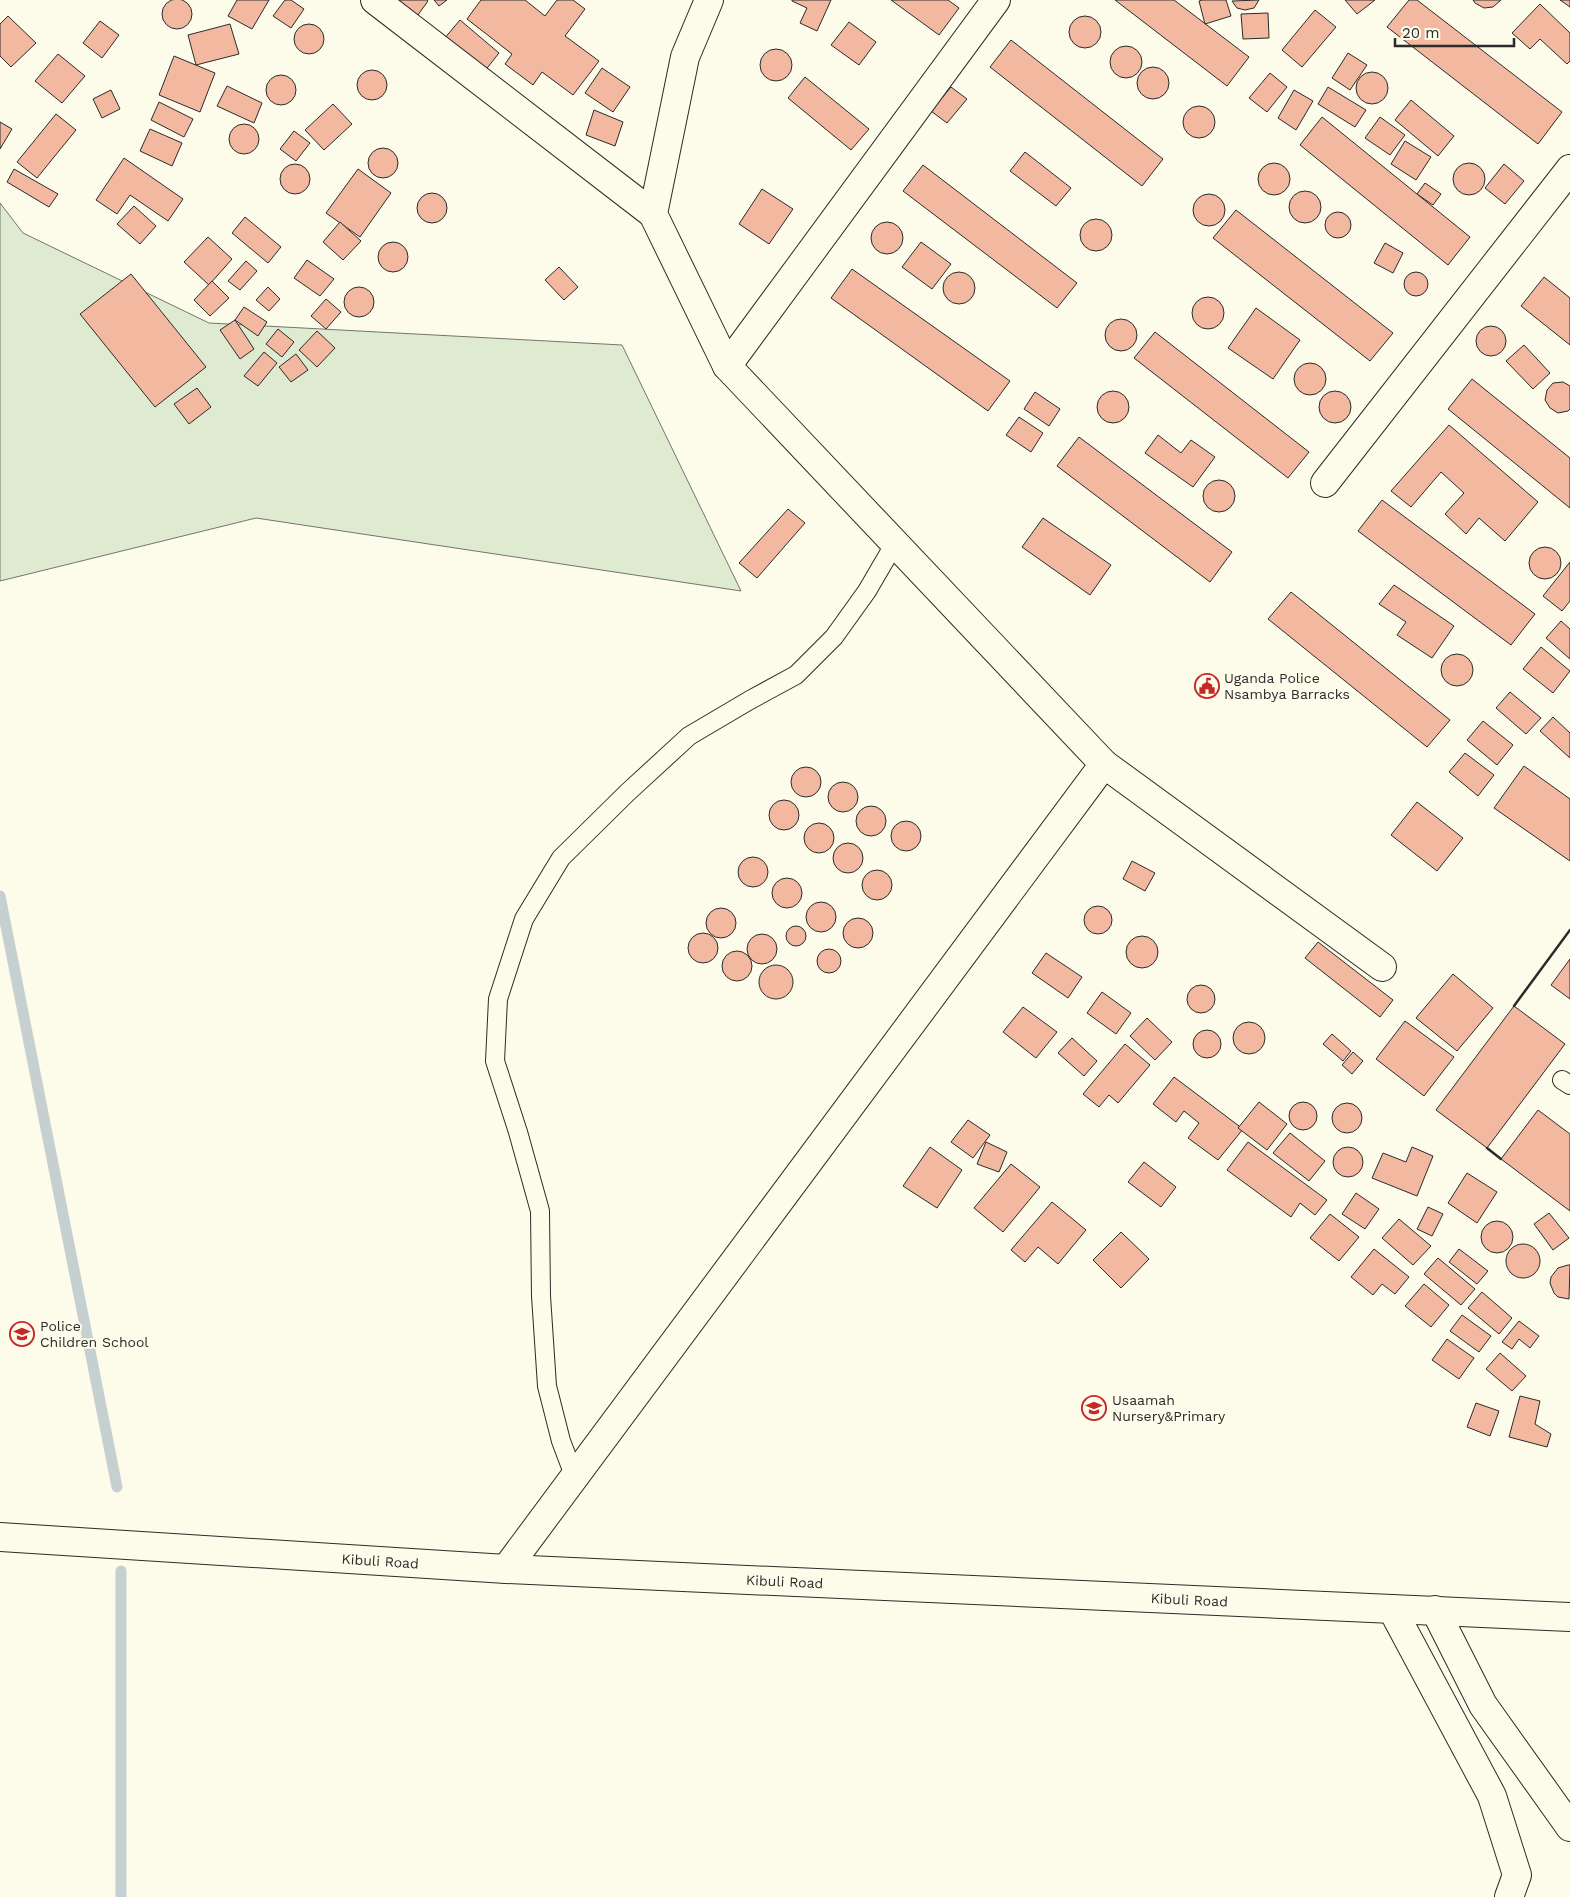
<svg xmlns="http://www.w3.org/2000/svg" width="1570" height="1897" font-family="'Work Sans',sans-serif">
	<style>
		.green { fill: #deebd1; stroke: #74746e }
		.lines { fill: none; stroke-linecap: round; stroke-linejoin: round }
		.stream { stroke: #c7d0d0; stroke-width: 11 }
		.building { fill: #f2b8a0; stroke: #2b2b2b }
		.service-casing { stroke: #2b2b2b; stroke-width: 20 }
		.minor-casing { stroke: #2b2b2b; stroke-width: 30 }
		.tertiary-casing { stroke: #2b2b2b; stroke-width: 30 }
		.trunk-casing { stroke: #2b2b2b; stroke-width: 30 }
		.service { stroke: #fdfbea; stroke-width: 18 }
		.minor { stroke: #fdfbea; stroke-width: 28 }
		.tertiary { stroke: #fdfbea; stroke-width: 28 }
		.trunk { stroke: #fdfbea; stroke-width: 28 }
		.wall { stroke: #2b2b2b; stroke-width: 2.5 }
		.labels { text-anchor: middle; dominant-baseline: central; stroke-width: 4; stroke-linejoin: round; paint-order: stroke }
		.poi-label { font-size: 14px; fill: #2b2b2b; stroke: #fdfbea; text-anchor: start }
		.street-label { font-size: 14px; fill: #2b2b2b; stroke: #fdfbea }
	</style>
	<rect width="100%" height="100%" fill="#fdfbea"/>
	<!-- green -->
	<polygon class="green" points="0,203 23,233 209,323 622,345 741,591 256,518 0,581"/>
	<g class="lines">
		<!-- stream -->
		<g class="stream">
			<polyline points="0,896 117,1487"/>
			<polyline points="121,1571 121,1897"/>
		</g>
	</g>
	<!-- building -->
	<g class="building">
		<circle cx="177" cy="14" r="15"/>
		<polygon points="237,0 269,0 252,29 228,16"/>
		<polygon points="285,0 291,0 304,9 291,28 273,16"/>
		<polygon points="389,0 427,0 428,1 415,19"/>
		<polygon points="434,0 447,0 439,6"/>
		<polygon points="481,0 525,0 545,16 557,0 573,0 585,9 565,36 599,61 573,95 542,72 533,85 505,64 512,54 467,19"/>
		<polygon points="792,0 831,0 817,31 800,23 807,8 792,1"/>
		<polygon points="891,0 948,0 959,8 939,35"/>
		<polygon points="1115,0 1174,0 1249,57 1227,86"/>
		<polygon points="1202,0 1226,0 1231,16 1205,24 1199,1"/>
		<polygon points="1259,0 1254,8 1245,10 1237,8 1232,1"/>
		<polygon points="1345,0 1375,0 1357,14"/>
		<polygon points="1409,0 1417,0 1562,112 1538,144 1387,27"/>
		<polygon points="1473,0 1501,0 1493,7 1484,8 1475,3"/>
		<polygon points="1560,0 1570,0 1570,7"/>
		<polygon points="1540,4 1570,33 1570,61 1567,64 1540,39 1530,49 1512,33"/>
		<polygon points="1315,10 1336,27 1302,67 1282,50"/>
		<polygon points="1268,13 1269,38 1243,39 1241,14"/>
		<polygon points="8,16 36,43 11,67 0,56 0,24"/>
		<circle cx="1085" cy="32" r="16"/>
		<polygon points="460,20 499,53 484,72 444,39"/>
		<polygon points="100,21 119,35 102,58 83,43"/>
		<polygon points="849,22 876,42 859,65 831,45"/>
		<polygon points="230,24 239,54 196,65 188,35"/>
		<circle cx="309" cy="39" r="15"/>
		<polygon points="1011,40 1163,159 1142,186 990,67"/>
		<circle cx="1126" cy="62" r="16"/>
		<circle cx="776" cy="65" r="16"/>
		<polygon points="1348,53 1367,65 1350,90 1332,78"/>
		<polygon points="58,54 85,76 62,103 35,81"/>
		<polygon points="174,56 215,73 200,112 159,95"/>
		<circle cx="1153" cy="83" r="16"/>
		<polygon points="602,68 630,87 613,112 585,93"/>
		<circle cx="372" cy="85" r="15"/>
		<circle cx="1372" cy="88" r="16"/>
		<polygon points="1270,73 1287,87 1267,112 1249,98"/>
		<circle cx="281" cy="90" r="15"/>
		<polygon points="805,77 869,129 851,150 788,98"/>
		<polygon points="227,86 262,103 254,123 217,106"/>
		<polygon points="951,87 967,99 947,123 931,111"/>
		<polygon points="1328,87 1366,110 1355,127 1318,104"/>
		<polygon points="111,90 120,109 102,118 93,99"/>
		<polygon points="1294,90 1313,101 1296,130 1278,118"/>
		<polygon points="1411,100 1454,136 1438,156 1395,120"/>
		<polygon points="159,102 193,119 184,137 151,120"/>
		<polygon points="333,104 352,124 324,150 305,130"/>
		<circle cx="1199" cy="122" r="16"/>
		<polygon points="594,110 623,122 615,146 586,135"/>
		<polygon points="56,114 76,130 37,178 17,162"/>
		<polygon points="1322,117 1470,237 1448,265 1300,145"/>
		<polygon points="1380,117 1405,135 1390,155 1365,138"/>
		<polygon points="0,122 12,129 0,149"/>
		<circle cx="244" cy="139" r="15"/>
		<polygon points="150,129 182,143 172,166 140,151"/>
		<polygon points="294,131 310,143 296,161 280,149"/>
		<polygon points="1405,141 1431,157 1416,180 1391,164"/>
		<circle cx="383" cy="163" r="15"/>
		<polygon points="1025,152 1071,188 1056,206 1010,171"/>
		<polygon points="124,158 183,199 168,221 130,195 117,214 96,200"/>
		<circle cx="1274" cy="179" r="16"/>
		<circle cx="1469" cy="179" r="16"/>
		<polygon points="1504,164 1524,181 1505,204 1485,188"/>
		<circle cx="295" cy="179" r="15"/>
		<polygon points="923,165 1077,283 1057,308 903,191"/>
		<polygon points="14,169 58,194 49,207 7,182"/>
		<polygon points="358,169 391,193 360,237 326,213"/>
		<polygon points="1425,183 1441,194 1433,205 1417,194"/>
		<polygon points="762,189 793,209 769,244 739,224"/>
		<circle cx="1305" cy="207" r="16"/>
		<circle cx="432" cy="208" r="15"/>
		<circle cx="1209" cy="210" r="16"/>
		<polygon points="134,206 156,226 140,244 117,224"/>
		<polygon points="1236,210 1393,333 1370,361 1213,238"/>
		<circle cx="1338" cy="225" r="13"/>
		<polygon points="245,217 281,247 268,263 232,233"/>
		<circle cx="1096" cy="235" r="16"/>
		<polygon points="340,222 361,241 343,260 323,242"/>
		<circle cx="887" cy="238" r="16"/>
		<polygon points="208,237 232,259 209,285 184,262"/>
		<polygon points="921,242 951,264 932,289 902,267"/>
		<circle cx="393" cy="257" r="15"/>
		<polygon points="1385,243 1403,253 1393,273 1374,263"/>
		<polygon points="307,260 334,279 320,296 294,278"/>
		<polygon points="246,261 257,271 240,290 228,281"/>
		<polygon points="559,267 578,287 564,300 545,280"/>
		<polygon points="852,269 1010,381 988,411 831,298"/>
		<circle cx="1416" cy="284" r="12"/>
		<circle cx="959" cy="288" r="16"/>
		<polygon points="131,274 206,367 155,407 80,314"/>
		<polygon points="1544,277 1570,298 1570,345 1521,306"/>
		<polygon points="212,281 229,298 210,316 194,300"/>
		<polygon points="268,287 280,299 269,311 256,300"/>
		<circle cx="359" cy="302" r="15"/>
		<circle cx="1208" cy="313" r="16"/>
		<polygon points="326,299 341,312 326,329 311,316"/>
		<polygon points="244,307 267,322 258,336 235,320"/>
		<polygon points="1256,308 1300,340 1273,379 1228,348"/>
		<circle cx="1121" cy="335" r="16"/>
		<polygon points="235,320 254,349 240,359 220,330"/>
		<circle cx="1491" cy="341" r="15"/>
		<polygon points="278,329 294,342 282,357 266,344"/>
		<polygon points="317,331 335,348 317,367 299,350"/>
		<polygon points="1155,332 1309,452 1288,478 1134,358"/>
		<polygon points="1524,345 1550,373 1533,389 1506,361"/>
		<polygon points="264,352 277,363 258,386 244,376"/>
		<polygon points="296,354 308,370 291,382 279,367"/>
		<circle cx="1310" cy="379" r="16"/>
		<polygon points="1472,379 1570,458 1570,508 1448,409"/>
		<polygon points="1563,382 1570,386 1570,409 1568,411 1558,413 1550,408 1545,400 1547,390 1553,383"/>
		<polygon points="197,388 211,407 189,424 174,404"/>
		<circle cx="1335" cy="407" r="16"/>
		<circle cx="1113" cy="407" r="16"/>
		<polygon points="1035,392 1060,409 1049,426 1024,409"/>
		<polygon points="1019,417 1043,433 1031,452 1006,435"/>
		<polygon points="1449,425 1538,502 1505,541 1479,518 1466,534 1445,514 1464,493 1441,472 1411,507 1391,491"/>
		<polygon points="1158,435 1181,453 1191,440 1215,457 1193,487 1145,453"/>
		<polygon points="1079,437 1232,552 1210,582 1057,466"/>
		<circle cx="1219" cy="496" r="16"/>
		<polygon points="1382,500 1535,614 1511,645 1358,531"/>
		<polygon points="788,509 805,523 757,578 739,563"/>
		<polygon points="1043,518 1111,565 1090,595 1022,547"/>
		<circle cx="1545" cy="563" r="16"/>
		<polygon points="1570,562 1570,601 1562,611 1543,596"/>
		<polygon points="1394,585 1454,626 1432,658 1397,635 1406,622 1379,604"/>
		<polygon points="1291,592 1450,720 1427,747 1268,619"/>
		<polygon points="1561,621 1570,629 1570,659 1546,638"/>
		<polygon points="1541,647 1570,671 1553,693 1523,669"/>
		<circle cx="1457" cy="670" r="16"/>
		<polygon points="1510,692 1541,718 1526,734 1496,708"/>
		<polygon points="1553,717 1570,733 1570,758 1540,731"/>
		<polygon points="1483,721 1513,745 1497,765 1467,740"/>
		<polygon points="1465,753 1494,775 1478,796 1449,772"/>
		<polygon points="1524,766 1570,799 1570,861 1494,808"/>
		<circle cx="806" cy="782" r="15"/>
		<circle cx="843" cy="797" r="15"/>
		<circle cx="784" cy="815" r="15"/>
		<polygon points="1417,802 1463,838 1437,871 1391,835"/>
		<circle cx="871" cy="821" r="15"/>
		<circle cx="906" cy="836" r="15"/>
		<circle cx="819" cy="838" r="15"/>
		<circle cx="848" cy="858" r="15"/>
		<circle cx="753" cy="872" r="15"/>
		<polygon points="1132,861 1155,873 1145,891 1123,879"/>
		<circle cx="877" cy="885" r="15"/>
		<circle cx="787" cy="893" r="15"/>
		<circle cx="821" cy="917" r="15"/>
		<circle cx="1098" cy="920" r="14"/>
		<circle cx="721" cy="923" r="15"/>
		<circle cx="858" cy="933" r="15"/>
		<circle cx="796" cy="936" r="10"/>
		<circle cx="703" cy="948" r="15"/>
		<circle cx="762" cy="949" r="15"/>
		<circle cx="1142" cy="952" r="16"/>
		<polygon points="1318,942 1393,1000 1380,1017 1305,958"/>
		<circle cx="829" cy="961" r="12"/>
		<circle cx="737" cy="966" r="15"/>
		<polygon points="1046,953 1082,977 1068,998 1032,973"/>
		<polygon points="1570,959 1570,999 1551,985"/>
		<circle cx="776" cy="982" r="17"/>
		<polygon points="1453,974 1493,1008 1457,1051 1416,1018"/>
		<circle cx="1201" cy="999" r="14"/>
		<polygon points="1102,992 1131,1013 1116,1034 1087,1013"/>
		<polygon points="1514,1006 1565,1044 1487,1148 1436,1110"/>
		<polygon points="1023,1007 1057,1032 1036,1058 1003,1032"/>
		<polygon points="1147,1018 1172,1042 1155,1060 1130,1036"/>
		<polygon points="1405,1021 1454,1057 1424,1096 1376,1059"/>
		<circle cx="1249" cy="1038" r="16"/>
		<circle cx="1207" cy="1044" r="14"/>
		<polygon points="1332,1034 1351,1051 1343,1061 1323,1044"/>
		<polygon points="1072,1038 1097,1061 1084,1076 1058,1053"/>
		<polygon points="1125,1044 1150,1065 1118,1103 1109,1095 1099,1107 1083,1094"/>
		<polygon points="1353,1052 1363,1061 1352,1074 1342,1065"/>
		<polygon points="1174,1077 1243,1129 1218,1160 1188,1138 1199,1123 1184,1111 1176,1122 1153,1104"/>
		<polygon points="1259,1102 1287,1124 1267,1150 1238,1128"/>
		<circle cx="1303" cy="1116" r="14"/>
		<circle cx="1347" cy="1118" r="15"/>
		<polygon points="1538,1110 1570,1134 1570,1211 1501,1159"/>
		<polygon points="968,1120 990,1135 973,1158 951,1142"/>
		<polygon points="1290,1133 1325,1161 1309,1181 1273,1153"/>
		<polygon points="986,1142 1007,1152 999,1172 977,1164"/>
		<polygon points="1248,1142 1327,1200 1315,1215 1300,1203 1291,1217 1227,1170"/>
		<circle cx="1348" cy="1162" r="15"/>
		<polygon points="930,1147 962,1170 937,1208 903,1186"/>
		<polygon points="1412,1147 1433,1156 1417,1196 1372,1178 1383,1153 1406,1162"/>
		<polygon points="1144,1162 1176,1187 1161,1207 1128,1182"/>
		<polygon points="1011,1164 1040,1187 1003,1232 974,1208"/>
		<polygon points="1467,1173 1497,1192 1477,1223 1448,1203"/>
		<polygon points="1356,1193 1379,1209 1365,1229 1342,1214"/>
		<polygon points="1052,1202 1086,1230 1058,1264 1038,1247 1025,1262 1011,1250"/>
		<polygon points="1428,1207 1443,1214 1432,1236 1417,1229"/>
		<polygon points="1549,1213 1569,1238 1553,1250 1534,1224"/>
		<polygon points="1330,1214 1359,1237 1339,1261 1310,1238"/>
		<polygon points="1399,1219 1431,1246 1413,1265 1382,1238"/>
		<circle cx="1497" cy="1237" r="16"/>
		<polygon points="1121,1232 1149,1259 1121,1288 1093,1260"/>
		<circle cx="1523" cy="1261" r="17"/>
		<polygon points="1374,1249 1409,1277 1395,1294 1382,1284 1373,1295 1351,1277"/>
		<polygon points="1459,1249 1488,1271 1477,1284 1449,1262"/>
		<polygon points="1438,1258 1475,1289 1461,1305 1424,1274"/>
		<polygon points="1568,1265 1570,1265 1569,1299 1558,1297 1554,1293 1550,1283 1551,1277 1558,1268"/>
		<polygon points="1424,1284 1449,1305 1431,1327 1405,1306"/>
		<polygon points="1482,1292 1512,1318 1499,1334 1468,1308"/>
		<polygon points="1462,1315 1491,1336 1479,1352 1450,1331"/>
		<polygon points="1519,1321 1539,1336 1530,1348 1519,1339 1512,1349 1502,1342"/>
		<polygon points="1447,1339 1474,1358 1459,1379 1432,1360"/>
		<polygon points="1500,1353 1526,1376 1512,1391 1486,1369"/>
		<polygon points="1520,1396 1540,1401 1535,1424 1551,1434 1547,1447 1509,1437"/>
		<polygon points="1476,1403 1499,1411 1490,1436 1467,1427"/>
	</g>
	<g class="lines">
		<defs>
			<g id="service">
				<polyline points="1562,1080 1570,1085"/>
				<polyline points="575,1478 561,1441 547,1386 541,1296 540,1211 518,1132 495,1061 498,999 524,919 561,858 628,792 689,736 750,700 796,675 834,637 867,591 895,543"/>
			</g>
			<g id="minor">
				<polyline points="375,0 653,214"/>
				<polyline points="727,366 996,0"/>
				<polyline points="1325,483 1570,169"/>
				<polyline points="1104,764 1382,967"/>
				<polyline points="506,1569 1104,764 727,366 653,214 685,57 709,0"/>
			</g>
			<g id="tertiary">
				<path id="s1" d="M0,1537l506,32 1064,48"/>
			</g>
			<g id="trunk">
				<polyline points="1392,1609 1492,1796 1517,1875 1509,1897"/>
				<polyline points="1435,1610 1483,1705 1570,1827"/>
			</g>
		</defs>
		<!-- service casing -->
		<use href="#service" class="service-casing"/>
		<!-- minor casing -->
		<use href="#minor" class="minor-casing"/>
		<!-- tertiary casing -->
		<use href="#tertiary" class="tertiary-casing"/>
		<!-- trunk casing -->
		<use href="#trunk" class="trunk-casing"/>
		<!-- service -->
		<use href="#service" class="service"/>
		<!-- minor -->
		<use href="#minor" class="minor"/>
		<!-- tertiary -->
		<use href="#tertiary" class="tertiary"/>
		<!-- trunk -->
		<use href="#trunk" class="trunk"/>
		<!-- wall -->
		<g class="wall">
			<polyline points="1514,1006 1570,930"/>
			<polyline points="1487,1148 1501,1159"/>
		</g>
	</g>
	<!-- icons -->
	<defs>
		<symbol id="civic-ring" viewBox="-11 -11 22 22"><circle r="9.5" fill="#fdfbea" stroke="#c62828" stroke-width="1.5"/><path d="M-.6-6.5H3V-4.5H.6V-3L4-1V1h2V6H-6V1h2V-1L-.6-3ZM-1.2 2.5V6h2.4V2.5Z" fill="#c62828"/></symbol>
		<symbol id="school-ring" viewBox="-11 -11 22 22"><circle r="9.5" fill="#fdfbea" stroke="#c62828" stroke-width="1.5"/><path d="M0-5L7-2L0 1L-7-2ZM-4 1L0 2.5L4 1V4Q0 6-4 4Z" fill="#c62828"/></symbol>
	</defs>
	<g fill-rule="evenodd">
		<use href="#civic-ring" x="1193" y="672" width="28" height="28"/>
		<use href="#school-ring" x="8" y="1320" width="28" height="28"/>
		<use href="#school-ring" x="1080" y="1394" width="28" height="28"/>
	</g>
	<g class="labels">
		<!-- poi labels -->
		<g class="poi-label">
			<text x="1224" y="678">Uganda Police<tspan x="1224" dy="16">Nsambya Barracks</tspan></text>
			<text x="40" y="1326">Police<tspan x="40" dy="16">Children School</tspan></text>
			<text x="1112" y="1400">Usaamah<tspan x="1112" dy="16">Nursery&amp;Primary</tspan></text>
		</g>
		<!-- street labels -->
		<g class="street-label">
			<text stroke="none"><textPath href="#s1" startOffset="381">Kibuli Road</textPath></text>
			<text stroke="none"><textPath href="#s1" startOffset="786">Kibuli Road</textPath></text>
			<text stroke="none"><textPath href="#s1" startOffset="1191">Kibuli Road</textPath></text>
		</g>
	</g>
	<!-- scale -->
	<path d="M1395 38v8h119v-8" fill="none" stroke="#2b2b2b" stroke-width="2.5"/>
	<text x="1402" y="38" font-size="15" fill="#2b2b2b" stroke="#fdfbea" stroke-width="4" paint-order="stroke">20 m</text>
</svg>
